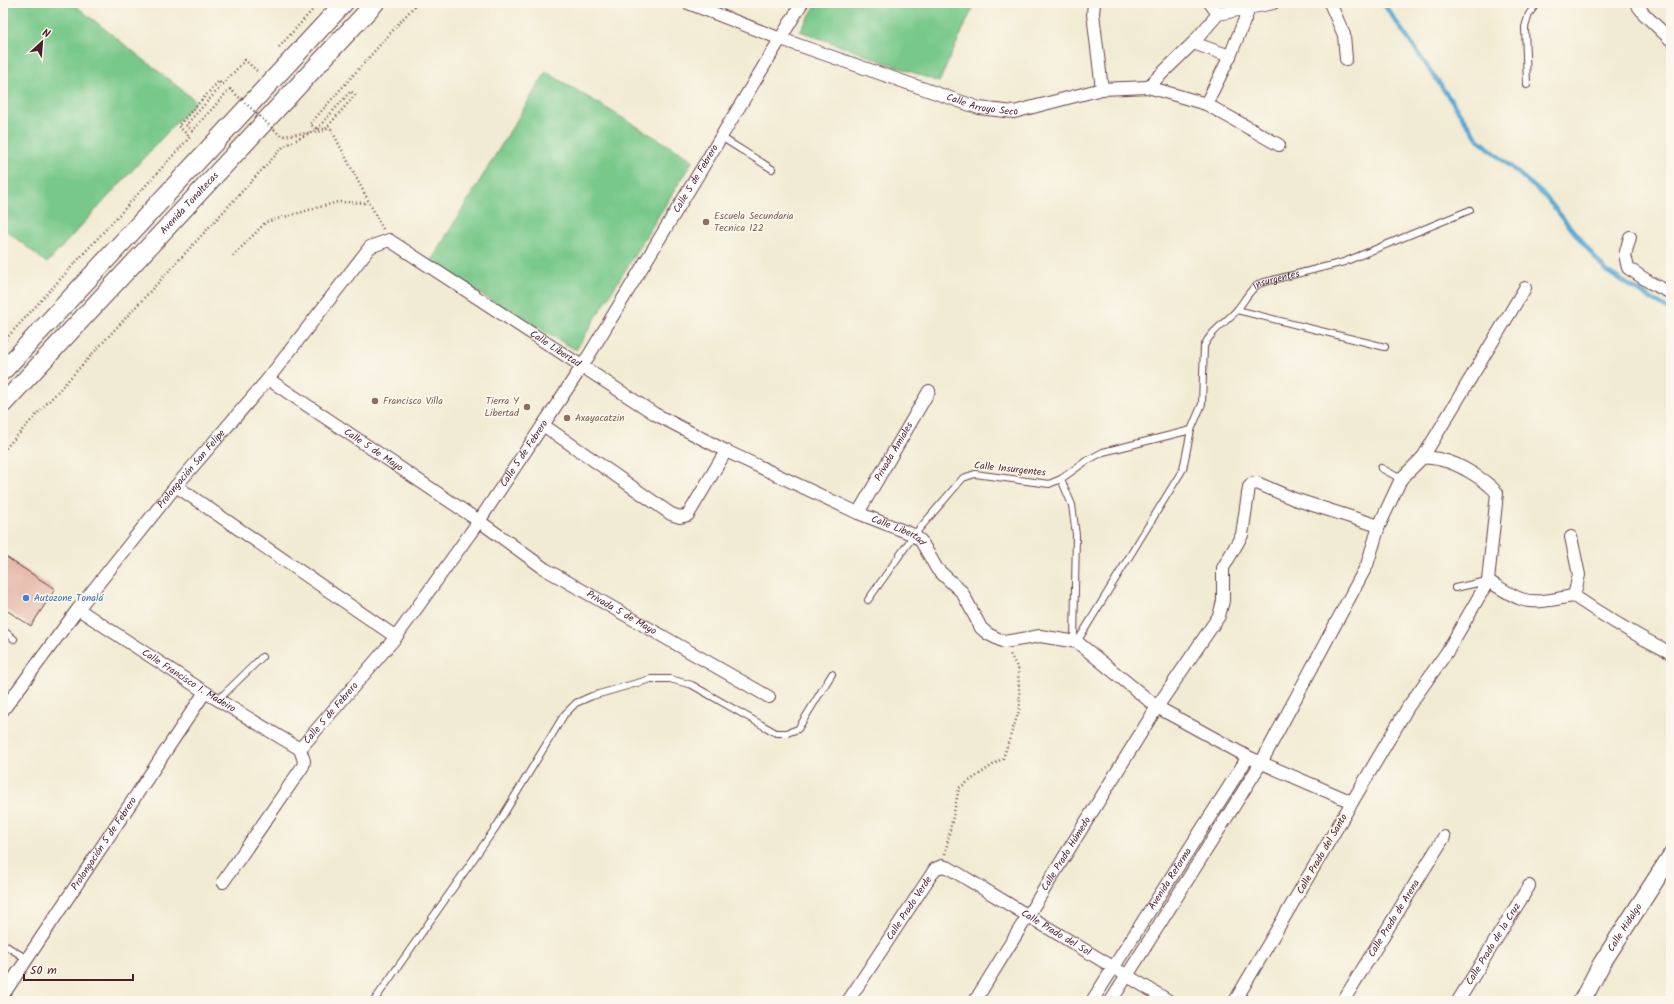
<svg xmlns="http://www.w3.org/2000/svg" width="1674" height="1004" font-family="Kalam,sans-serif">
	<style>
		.green { fill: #77c889; stroke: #60745a }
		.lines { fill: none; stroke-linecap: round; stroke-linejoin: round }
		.stream { stroke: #56a6d0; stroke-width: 4.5 }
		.building { fill: #e3b0a1 }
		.lane-casing { stroke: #633e44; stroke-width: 8 }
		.street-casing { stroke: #633e44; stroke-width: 14 }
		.secondary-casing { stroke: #633e44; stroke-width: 19 }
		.primary-casing { stroke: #633e44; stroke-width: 20 }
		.path { stroke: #633e44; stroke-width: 2.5; stroke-dasharray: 1 3; stroke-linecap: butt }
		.lane { stroke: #fff; stroke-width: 6 }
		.street { stroke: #fff; stroke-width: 12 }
		.secondary { stroke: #fff; stroke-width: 17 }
		.primary { stroke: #fff; stroke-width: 18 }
		.path-bridge { stroke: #633e44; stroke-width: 2.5; stroke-dasharray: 1 3; stroke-linecap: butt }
		.education-dot { fill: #8d6e63; stroke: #fbf7ec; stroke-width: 1.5 }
		.shop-dot { fill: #3f7fe0; stroke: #fbf7ec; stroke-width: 1.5 }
		.labels { text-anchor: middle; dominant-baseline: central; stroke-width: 3.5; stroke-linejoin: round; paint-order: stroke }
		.street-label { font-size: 10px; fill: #4a1f2b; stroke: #fbf7ec }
		.education-label { font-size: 10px; fill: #785e54; stroke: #fbf7ec; text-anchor: start }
		.shop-label { font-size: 10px; fill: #366cbe; stroke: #fbf7ec; text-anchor: start }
	</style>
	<rect width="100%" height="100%" fill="#fbf7ec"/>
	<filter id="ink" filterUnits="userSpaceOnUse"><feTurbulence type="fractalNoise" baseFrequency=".025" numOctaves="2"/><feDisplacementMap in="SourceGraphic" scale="8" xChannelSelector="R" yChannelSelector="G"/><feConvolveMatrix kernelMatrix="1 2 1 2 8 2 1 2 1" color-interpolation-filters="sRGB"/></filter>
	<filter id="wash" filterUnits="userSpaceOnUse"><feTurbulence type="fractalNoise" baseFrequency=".012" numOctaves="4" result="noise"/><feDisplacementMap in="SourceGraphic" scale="16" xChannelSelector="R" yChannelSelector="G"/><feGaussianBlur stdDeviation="0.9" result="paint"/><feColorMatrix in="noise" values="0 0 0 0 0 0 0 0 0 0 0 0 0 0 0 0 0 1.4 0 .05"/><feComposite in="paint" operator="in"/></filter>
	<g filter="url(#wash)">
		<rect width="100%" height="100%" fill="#f2ebd3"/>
		<!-- green -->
		<g class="green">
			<polygon points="3,3 72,3 196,101 47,263 3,228"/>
			<polygon points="817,3 975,3 939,82 800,31"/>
			<polygon points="546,72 693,160 576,350 429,264"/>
		</g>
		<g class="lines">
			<!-- stream -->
			<polyline class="stream" points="1383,3 1478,139 1544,195 1606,271 1671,311"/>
		</g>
		<g id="blocks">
			<!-- building -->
			<polygon class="building" points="3,555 55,589 31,626 3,608"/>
		</g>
	</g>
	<g filter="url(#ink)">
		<use href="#blocks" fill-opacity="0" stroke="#633e44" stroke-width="1"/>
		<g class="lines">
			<defs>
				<g id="lane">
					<polyline points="1527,85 1525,27 1529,14 1537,3"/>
					<polyline points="721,137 772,169"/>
					<polyline points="1237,310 1385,347"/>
					<polyline points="1381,468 1401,479"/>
					<polyline points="1061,479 1072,505 1076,535 1074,641"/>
					<polyline points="1455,588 1487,581"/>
					<polyline points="868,600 914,535 963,478 975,474 1049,484 1061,479 1086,461 1103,452 1191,430"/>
					<polyline points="3,630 14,639"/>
					<path id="s1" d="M1077,642l106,-173 8,-39 11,-26 2,-58c7,-15 21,-23 32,-35 9,-10 13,-22 25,-28l83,-21 126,-52"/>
					<polyline points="218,700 262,657"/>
					<polyline points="3,944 27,959"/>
					<polyline points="374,1001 496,827 564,715 576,703 592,696 651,679 670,679 692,685 776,733 787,733 798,729 832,674"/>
				</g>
				<g id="street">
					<path id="s2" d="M688,3l93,36 198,69 35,4 88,-23 46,-2 58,17 73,41"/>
					<polyline points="1094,3 1093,14 1102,89"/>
					<polyline points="1210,3 1218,14"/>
					<polyline points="1330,3 1344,35 1346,59"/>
					<polyline points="1636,3 1644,14 1671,40"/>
					<polyline points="1193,43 1230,56"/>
					<polyline points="1148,87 1193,43 1218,14 1273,3"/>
					<polyline points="1206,104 1230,56 1249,9"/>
					<polyline points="1630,237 1625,255 1628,268 1651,283 1671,293"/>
					<path id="s3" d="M268,379l211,142 66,48 224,128"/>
					<polyline points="543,425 671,514 680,517 688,515 726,451"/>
					<polyline points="1423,457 1525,288"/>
					<polyline points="176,486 396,637"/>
					<path id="s4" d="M858,513l71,-122"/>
					<polyline points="1571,537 1579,575 1574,596"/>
					<path d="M1488,581c11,6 22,14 33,18 16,6 37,-1 53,-3 32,22 63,40 97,57"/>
					<path id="s5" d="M78,609l127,83 95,57"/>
					<path id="s6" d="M3,710l75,-101 98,-123 92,-107 102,-132 19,-7 266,174 71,37 132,62 56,22 7,6 16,28 25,23 19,36 7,6 16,8 36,-6 37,6 80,65 91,50 104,45"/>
					<path id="s7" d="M223,882l80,-116 1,-5 -4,-12 96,-112 83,-116 104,-156 219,-362"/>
					<path id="s8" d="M3,995l202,-303"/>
					<path id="s9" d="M848,1001l87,-132 7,-3 7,2 220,133"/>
					<path id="s10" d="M975,1001l182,-294 62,-91 4,-15v-33l19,-33 7,-48 3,-3 5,-1 37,16 85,27"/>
					<path id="s11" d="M1092,1001l156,-244"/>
					<path d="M1111,1001l150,-238 106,-198 12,-39 22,-47 22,-22c6,1 13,1 19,3 16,3 44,20 55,33l-9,88 -41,71 -39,55 -173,294"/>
					<path id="s12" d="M1343,1001l101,-164"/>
					<path id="s13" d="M1458,1001l71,-115"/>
				</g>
				<g id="secondary">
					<path id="s14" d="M1582,1001l20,-38 69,-107"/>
				</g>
				<g id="primary">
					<polyline points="3,371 344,3"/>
					<path id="s15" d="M3,404l372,-401"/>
				</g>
			</defs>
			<!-- lane casing -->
			<use href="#lane" class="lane-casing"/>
			<!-- street casing -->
			<use href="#street" class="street-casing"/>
			<!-- secondary casing -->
			<use href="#secondary" class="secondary-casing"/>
			<!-- primary casing -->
			<use href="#primary" class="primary-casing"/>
			<!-- path -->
			<g class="path">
				<polyline points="279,47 319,3"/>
				<polyline points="230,89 192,131 186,125 245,60 257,71 258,70"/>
				<polyline points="383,229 331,129 317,129 310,124 417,3"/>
				<polyline points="233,256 266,222 338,202 368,203"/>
				<polyline points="3,342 190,137 178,126 219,81 222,85"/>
				<polyline points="3,451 283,147 317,129 351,91 355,95 324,131"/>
				<polyline points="945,854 959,788 1003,758 1020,708 1018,669 1010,654"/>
			</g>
			<!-- lane -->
			<use href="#lane" class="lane"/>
			<!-- street -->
			<use href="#street" class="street"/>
			<!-- secondary -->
			<use href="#secondary" class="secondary"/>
			<!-- primary -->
			<use href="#primary" class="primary"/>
			<!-- path-bridge -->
			<polyline class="path-bridge" points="230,89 281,136 324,131"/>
		</g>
	</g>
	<!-- markers -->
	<g class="education-dot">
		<circle cx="706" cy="222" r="4"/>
		<circle cx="375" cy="401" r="4"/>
		<circle cx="527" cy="407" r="4"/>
		<circle cx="567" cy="418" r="4"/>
	</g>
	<circle class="shop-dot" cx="26" cy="598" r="4"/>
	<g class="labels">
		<!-- street labels -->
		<g class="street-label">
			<text stroke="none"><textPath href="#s2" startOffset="312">Calle Arroyo Seco</textPath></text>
			<text stroke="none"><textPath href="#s7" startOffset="854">Calle 5 de Febrero</textPath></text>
			<text stroke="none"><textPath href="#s15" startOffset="274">Avenida Tonaltecas</textPath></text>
			<text stroke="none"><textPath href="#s1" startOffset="430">Insurgentes</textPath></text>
			<text stroke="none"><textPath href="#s6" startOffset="810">Calle Libertad</textPath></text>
			<text stroke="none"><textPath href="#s3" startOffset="127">Calle 5 de Mayo</textPath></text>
			<text stroke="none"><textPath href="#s4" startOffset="71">Privada Amiales</textPath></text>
			<text stroke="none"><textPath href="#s7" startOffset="530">Calle 5 de Febrero</textPath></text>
			<text stroke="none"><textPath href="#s6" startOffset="306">Prolongación San Felipe</textPath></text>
			<text transform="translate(1010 469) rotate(6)">Calle Insurgentes</text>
			<text stroke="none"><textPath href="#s6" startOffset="1199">Calle Libertad</textPath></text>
			<text stroke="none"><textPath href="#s3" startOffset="424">Privada 5 de Mayo</textPath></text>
			<text stroke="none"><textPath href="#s5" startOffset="132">Calle Francisco I. Madeiro</textPath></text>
			<text stroke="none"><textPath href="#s7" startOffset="206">Calle 5 de Febrero</textPath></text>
			<text stroke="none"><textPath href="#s8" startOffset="182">Prolongación 5 de Febrero</textPath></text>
			<text stroke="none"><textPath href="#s10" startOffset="173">Calle Prado Húmedo</textPath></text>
			<text transform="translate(1322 854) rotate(-60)">Calle Prado del Santo</text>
			<text stroke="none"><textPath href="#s11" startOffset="145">Avenida Reforma</textPath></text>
			<text stroke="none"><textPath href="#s9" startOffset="111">Calle Prado Verde</textPath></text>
			<text stroke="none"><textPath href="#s12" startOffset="97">Calle Prado de Arena</textPath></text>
			<text stroke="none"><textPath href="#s14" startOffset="85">Calle Hidalgo</textPath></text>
			<text stroke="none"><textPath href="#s9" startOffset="298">Calle Prado del Sol</textPath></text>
			<text stroke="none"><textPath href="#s13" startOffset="67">Calle Prado de la Cruz</textPath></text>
		</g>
		<!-- education labels -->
		<g class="education-label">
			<text x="714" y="216">Escuela Secundaria<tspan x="714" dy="12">Tecnica 122</tspan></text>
			<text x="383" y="401">Francisco Villa</text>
			<text x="519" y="401" text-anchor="end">Tierra Y<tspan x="519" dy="12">Libertad</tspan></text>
			<text x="575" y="418">Axayacatzin</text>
		</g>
		<!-- shop labels -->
		<g class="shop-label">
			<text x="34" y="598">Autozone Tonalá</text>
		</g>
	</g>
	<!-- margin -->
	<rect width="1674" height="1004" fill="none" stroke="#fbf7ec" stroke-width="16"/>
	<!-- north arrow -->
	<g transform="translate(42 42) rotate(26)" stroke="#fbf7ec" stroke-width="3" paint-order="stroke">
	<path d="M0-3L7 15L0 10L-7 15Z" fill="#4a1f2b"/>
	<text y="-6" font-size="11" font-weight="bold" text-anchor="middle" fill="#4a1f2b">N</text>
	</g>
	<!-- scale -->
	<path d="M24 974v6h109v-6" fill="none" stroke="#4a1f2b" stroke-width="2"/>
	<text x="30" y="974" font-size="12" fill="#4a1f2b" stroke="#fbf7ec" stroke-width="3" paint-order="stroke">50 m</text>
</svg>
